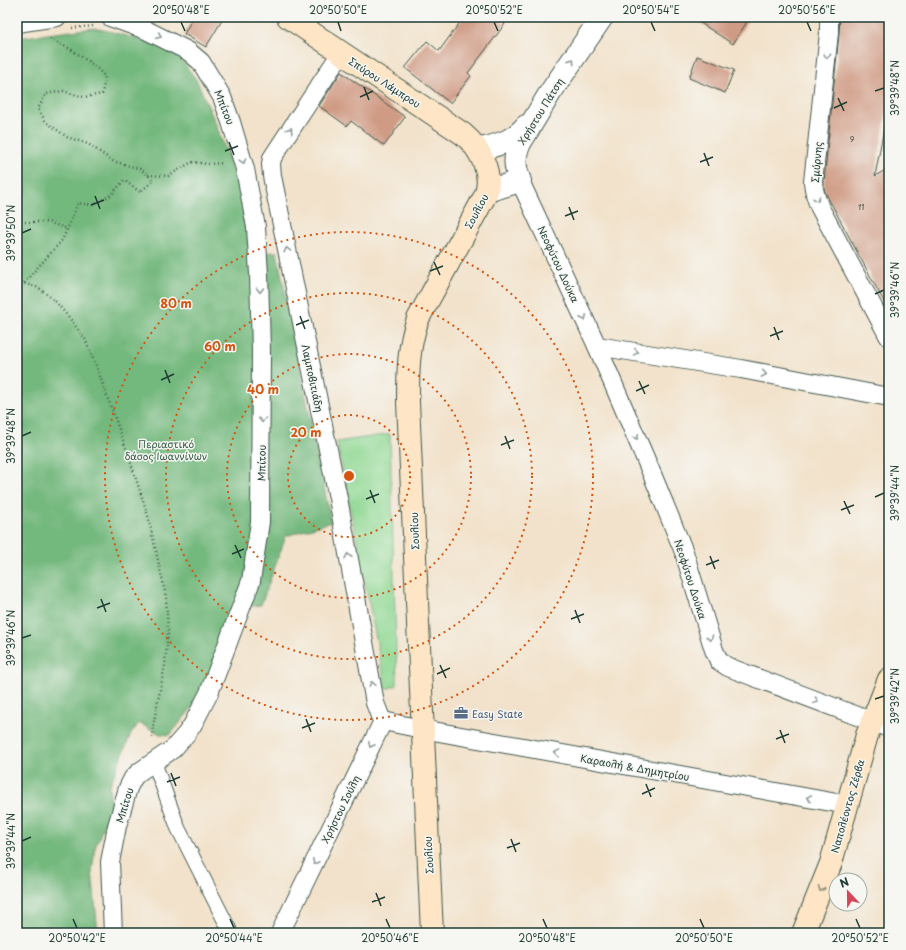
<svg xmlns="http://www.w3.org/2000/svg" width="906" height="950" font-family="'Playpen Sans',sans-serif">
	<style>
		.green { fill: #8fd893; stroke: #578a64 }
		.forest { fill: #73b87d; stroke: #497a58 }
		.building { fill: #d09b85 }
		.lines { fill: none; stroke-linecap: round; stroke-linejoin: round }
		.pedestrian-casing { stroke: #3f564b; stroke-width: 16 }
		.minor-casing { stroke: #3f564b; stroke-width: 20 }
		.tertiary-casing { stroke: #3f564b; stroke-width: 24 }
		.secondary-casing { stroke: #3f564b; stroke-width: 24 }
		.path { stroke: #3f564b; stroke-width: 2.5; stroke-dasharray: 1 3; stroke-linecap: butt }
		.pedestrian { stroke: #fff; stroke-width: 14 }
		.minor { stroke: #fff; stroke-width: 18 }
		.tertiary { stroke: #fff; stroke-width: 22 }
		.secondary { stroke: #fde5c5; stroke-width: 22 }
		.oneway { stroke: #8f9e9a }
		.oneway2 { stroke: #8e917c }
		.ticks { fill: none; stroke: #1f3d34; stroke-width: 1.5 }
		.ring { fill: none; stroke: #d45610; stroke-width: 2; stroke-dasharray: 2 4 }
		.labels { text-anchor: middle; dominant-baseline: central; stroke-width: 3; stroke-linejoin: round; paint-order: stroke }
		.number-label { font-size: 8px; fill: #4b5448 }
		.street-label { font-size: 10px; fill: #1f3d34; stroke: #f6f6f2 }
		.park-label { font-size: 10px; fill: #355c47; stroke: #f6f6f2 }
		.service-label { font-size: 10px; fill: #4e5e75; stroke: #f6f6f2; text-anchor: start }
		.centre { fill: #d45610; stroke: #f6f6f2; stroke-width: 2 }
		.ring-label { font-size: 12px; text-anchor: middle; font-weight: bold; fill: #d45610; stroke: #f6f6f2; stroke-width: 3; stroke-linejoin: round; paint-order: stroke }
		.neatline { fill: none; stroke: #1f3d34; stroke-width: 1.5 }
		.ticks-label { font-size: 10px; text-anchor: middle; fill: #1f3d34 }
	</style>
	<rect width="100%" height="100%" fill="#f6f6f2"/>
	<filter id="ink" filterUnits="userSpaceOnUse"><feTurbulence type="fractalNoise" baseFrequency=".025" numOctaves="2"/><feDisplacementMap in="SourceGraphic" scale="8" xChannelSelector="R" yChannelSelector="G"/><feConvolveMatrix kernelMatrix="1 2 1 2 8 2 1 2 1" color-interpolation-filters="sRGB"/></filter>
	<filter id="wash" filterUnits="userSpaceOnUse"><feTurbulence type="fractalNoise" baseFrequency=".012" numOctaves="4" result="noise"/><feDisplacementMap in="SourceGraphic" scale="16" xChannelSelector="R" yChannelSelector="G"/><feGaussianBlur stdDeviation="0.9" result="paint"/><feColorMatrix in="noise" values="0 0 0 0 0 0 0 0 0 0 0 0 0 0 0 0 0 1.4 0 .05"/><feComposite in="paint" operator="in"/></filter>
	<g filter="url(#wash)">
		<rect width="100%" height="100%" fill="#f2e2cb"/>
		<!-- green -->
		<polygon class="green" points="390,434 397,685 386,689 337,442"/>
		<!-- forest -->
		<polygon class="forest" points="94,28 109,31 159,45 180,58 197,81 215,122 239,186 250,253 277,252 331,522 286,536 261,605 238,608 199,699 170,735 160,734 139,723 131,734 109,787 111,807 95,848 92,871 98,933 17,933 17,38"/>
		<g id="blocks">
			<!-- building -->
			<g class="building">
				<polygon points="193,17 224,17 206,47 184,34"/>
				<polygon points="464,17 496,17 505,24 468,73 471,76 450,103 405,68 427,41 439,51"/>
				<polygon points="691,17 750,17 733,44"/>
				<polygon points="840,17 889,17 889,101 875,176 889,168 889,311 825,192 824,187 824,182 839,34"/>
				<polygon points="697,56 734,70 725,93 689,78"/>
				<polygon points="341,72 405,117 384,146 351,121 347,126 319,106"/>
			</g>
		</g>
	</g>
	<g filter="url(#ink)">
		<use href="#blocks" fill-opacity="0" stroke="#3f564b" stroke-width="1"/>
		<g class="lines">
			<defs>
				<polyline id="pedestrian" points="154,762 178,828 229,929"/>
				<g id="minor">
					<polyline points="110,17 146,30 188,51 201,62 222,97 231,122 245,169 256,227 259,274 261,351 260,522 251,581 209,693 193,724 187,733 173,749 139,772 133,778 128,788 117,826 110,862 113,933"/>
					<path d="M829,17v16l-16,149c1,10 3,17 7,26l69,129"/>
					<polyline points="17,23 57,17"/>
					<polyline points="341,53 272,158 271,164 272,176 338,498 375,703 380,716 383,721"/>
					<polyline points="520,181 597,346 652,474 684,552 714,650 719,661 728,667 889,728"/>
					<polyline points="597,346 741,369 889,397"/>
					<polyline points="280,933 383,721 422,729 848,805"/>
				</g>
				<g id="tertiary">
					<path d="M478,150c21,-6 33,-7 48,-24"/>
					<path d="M487,191l33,-10c-5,-13 -7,-24 0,-38l30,-50 52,-76"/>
				</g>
				<g id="secondary">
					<path d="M288,17l175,117c17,14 31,40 22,62l-67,123c-10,27 -10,54 -10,83l24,531"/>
					<polyline points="803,933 831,863 867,735 889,679"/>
				</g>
			</defs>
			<!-- pedestrian casing -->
			<use href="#pedestrian" class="pedestrian-casing"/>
			<!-- minor casing -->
			<use href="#minor" class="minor-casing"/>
			<!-- tertiary casing -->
			<use href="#tertiary" class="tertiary-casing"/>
			<!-- secondary casing -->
			<use href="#secondary" class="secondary-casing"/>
			<!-- path -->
			<g class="path">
				<polyline points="72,28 93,26"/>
				<polyline points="148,175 168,176 192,162 208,164 223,163"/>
				<polyline points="17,222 48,222 68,229"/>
				<polyline points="17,281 39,288 56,302 71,320 85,339 95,363 128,454 148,516 166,596 168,630 165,665 152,731 153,740"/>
				<polyline points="24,283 63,239 78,203 93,205 111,195 124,180 140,192 153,181 148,175 140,169 113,161 88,144 67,137 46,122 38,109 46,94 63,91 84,97 102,94 105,77 96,67 72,50 48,38"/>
			</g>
			<!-- pedestrian -->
			<use href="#pedestrian" class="pedestrian"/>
			<!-- minor -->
			<use href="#minor" class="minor"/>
			<!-- tertiary -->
			<use href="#tertiary" class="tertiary"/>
			<!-- secondary -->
			<use href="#secondary" class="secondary"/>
		</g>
		<!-- one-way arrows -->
		<defs><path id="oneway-chevron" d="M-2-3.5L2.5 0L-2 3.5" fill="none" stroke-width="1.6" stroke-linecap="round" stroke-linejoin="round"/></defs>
		<g class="oneway">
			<use href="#oneway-chevron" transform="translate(159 36) rotate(24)"/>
			<use href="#oneway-chevron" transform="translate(827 56) rotate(96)"/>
			<use href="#oneway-chevron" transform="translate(572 61) rotate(-55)"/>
			<use href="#oneway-chevron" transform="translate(290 130) rotate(-57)"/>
			<use href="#oneway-chevron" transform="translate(243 161) rotate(74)"/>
			<use href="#oneway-chevron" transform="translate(817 199) rotate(71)"/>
			<use href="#oneway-chevron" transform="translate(287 250) rotate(-102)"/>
			<use href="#oneway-chevron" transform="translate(260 290) rotate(89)"/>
			<use href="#oneway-chevron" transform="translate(584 318) rotate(65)"/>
			<use href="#oneway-chevron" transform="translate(636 352) rotate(9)"/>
			<use href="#oneway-chevron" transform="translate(764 374) rotate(11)"/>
			<use href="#oneway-chevron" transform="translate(262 420) rotate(90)"/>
			<use href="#oneway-chevron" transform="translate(636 437) rotate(67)"/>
			<use href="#oneway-chevron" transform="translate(348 556) rotate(-100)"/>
			<use href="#oneway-chevron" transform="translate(710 638) rotate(73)"/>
			<use href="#oneway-chevron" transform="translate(372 684) rotate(-100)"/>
			<use href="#oneway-chevron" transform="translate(816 701) rotate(21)"/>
			<use href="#oneway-chevron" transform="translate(371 745) rotate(116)"/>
			<use href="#oneway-chevron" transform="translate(557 753) rotate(-170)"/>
			<use href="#oneway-chevron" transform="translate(809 798) rotate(-170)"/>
			<use href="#oneway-chevron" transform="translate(315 862) rotate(116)"/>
		</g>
		<use class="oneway2" href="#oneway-chevron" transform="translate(821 889) rotate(112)"/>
	</g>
	<!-- ticks -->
	<path class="ticks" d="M181,22l4,9M338,22l3,9M494,22l4,9M651,22l4,9M807,22l4,9M364,87l5,13M875,91l9,-3M360,97l13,-6M838,98l6,13M834,108l13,-6M229,142l5,13M225,151l13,-5M704,153l5,13M700,162l13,-5M95,196l5,13M91,205l13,-5M569,207l5,13M565,216l13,-5M22,233l9,-4M434,262l6,13M430,271l13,-5M875,294l9,-4M300,316l5,13M296,325l13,-5M774,327l5,13M770,336l13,-5M165,370l5,13M161,380l13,-6M639,381l6,13M636,391l13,-6M22,436l9,-4M505,436l5,13M501,445l13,-5M370,490l5,13M875,497l9,-4M366,499l13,-5M844,501l6,13M841,510l13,-5M235,545l6,13M232,554l12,-5M710,556l5,13M706,565l13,-5M101,599l5,13M97,608l13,-5M575,610l5,13M571,619l13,-5M22,638l9,-3M440,665l6,13M437,674l13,-6M875,699l9,-3M306,719l5,13M302,728l13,-5M780,730l5,13M776,739l13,-5M171,773l5,13M167,782l13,-5M646,784l5,13M642,794l13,-6M511,839l5,13M22,841l9,-4M507,848l13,-5M376,893l5,13M372,902l13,-5M73,919l4,9M230,919l4,9M386,919l4,9M543,919l4,9M700,919l4,9M856,919l4,9"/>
	<!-- distance rings -->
	<g class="ring">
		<circle cx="349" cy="476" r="61"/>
		<circle cx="349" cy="476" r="122"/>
		<circle cx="349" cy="476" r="183"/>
		<circle cx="349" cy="476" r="244"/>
	</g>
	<!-- icons -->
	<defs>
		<symbol id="office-bare" viewBox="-9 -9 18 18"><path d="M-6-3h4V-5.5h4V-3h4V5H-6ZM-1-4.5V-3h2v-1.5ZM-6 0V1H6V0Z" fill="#5c6f8a" stroke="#f6f6f2" stroke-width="2.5" paint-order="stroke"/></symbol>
	</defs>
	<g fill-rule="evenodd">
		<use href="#office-bare" x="451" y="703" width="20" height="20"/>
	</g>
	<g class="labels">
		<!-- number labels -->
		<g class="number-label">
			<text x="852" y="139">9</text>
			<text x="861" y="207">11</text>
		</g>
		<!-- street labels -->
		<g class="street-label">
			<text transform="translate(385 82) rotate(33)">Σπύρου Λάμπρου</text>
			<text transform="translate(225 107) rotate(68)">Μπίτου</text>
			<text transform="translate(540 111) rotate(-58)">Χρήστου Πάτση</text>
			<text transform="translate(816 162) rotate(-85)">Σμύρνης</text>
			<text transform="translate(476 211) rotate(-62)">Σουλίου</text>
			<text transform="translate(559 264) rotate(65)">Νεοφύτου Δούκα</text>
			<text transform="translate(313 378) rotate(78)">Λαμποβιτιάδη</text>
			<text transform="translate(261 463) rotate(-89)">Μπίτου</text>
			<text transform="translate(414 531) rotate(-92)">Σουλίου</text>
			<text transform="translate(691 579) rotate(72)">Νεοφύτου Δούκα</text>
			<text transform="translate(635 767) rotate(10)">Καραολή &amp; Δημητρίου</text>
			<text transform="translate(124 805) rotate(-73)">Μπίτου</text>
			<text transform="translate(847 806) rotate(-74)">Ναπολέοντος Ζέρβα</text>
			<text transform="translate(340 809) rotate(-64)">Χρήστου Σούλη</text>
			<text transform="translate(428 855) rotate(-93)">Σουλίου</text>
		</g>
		<!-- park labels -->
		<g class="park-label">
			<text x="166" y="443">Περιαστικό<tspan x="166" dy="12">δάσος Ιωαννίνων</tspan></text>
		</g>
		<!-- service labels -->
		<g class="service-label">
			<text x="472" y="713">Easy State</text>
		</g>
	</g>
	<circle cx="349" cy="476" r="6" class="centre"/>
	<g class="ring-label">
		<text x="176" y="308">80 m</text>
		<text x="220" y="351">60 m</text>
		<text x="263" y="394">40 m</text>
		<text x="306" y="437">20 m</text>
	</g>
	<!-- margin -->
	<rect width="906" height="950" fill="none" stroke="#f6f6f2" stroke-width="44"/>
	<!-- north arrow -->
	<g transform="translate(848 892) rotate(338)"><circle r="19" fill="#f6f6f2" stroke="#a0aca6"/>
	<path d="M0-3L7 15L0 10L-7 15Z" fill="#d1495b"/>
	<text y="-6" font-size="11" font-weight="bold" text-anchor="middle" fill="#1f3d34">N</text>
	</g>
	<rect x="22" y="22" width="862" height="906" class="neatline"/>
	<g class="ticks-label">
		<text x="181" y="14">20°50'48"E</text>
		<text x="338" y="14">20°50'50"E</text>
		<text x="494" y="14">20°50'52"E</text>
		<text x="651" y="14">20°50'54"E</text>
		<text x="807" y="14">20°50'56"E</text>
		<text transform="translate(895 88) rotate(-90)" y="4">39°39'48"N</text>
		<text transform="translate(11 233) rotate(-90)" y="4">39°39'50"N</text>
		<text transform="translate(895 290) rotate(-90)" y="4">39°39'46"N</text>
		<text transform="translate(11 436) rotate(-90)" y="4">39°39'48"N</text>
		<text transform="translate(895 493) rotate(-90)" y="4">39°39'44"N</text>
		<text transform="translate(11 638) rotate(-90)" y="4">39°39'46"N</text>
		<text transform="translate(895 696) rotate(-90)" y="4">39°39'42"N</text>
		<text transform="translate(11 841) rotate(-90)" y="4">39°39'44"N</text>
		<text x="77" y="942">20°50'42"E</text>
		<text x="234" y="942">20°50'44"E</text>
		<text x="390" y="942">20°50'46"E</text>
		<text x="547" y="942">20°50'48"E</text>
		<text x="704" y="942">20°50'50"E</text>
		<text x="860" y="942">20°50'52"E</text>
	</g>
</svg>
